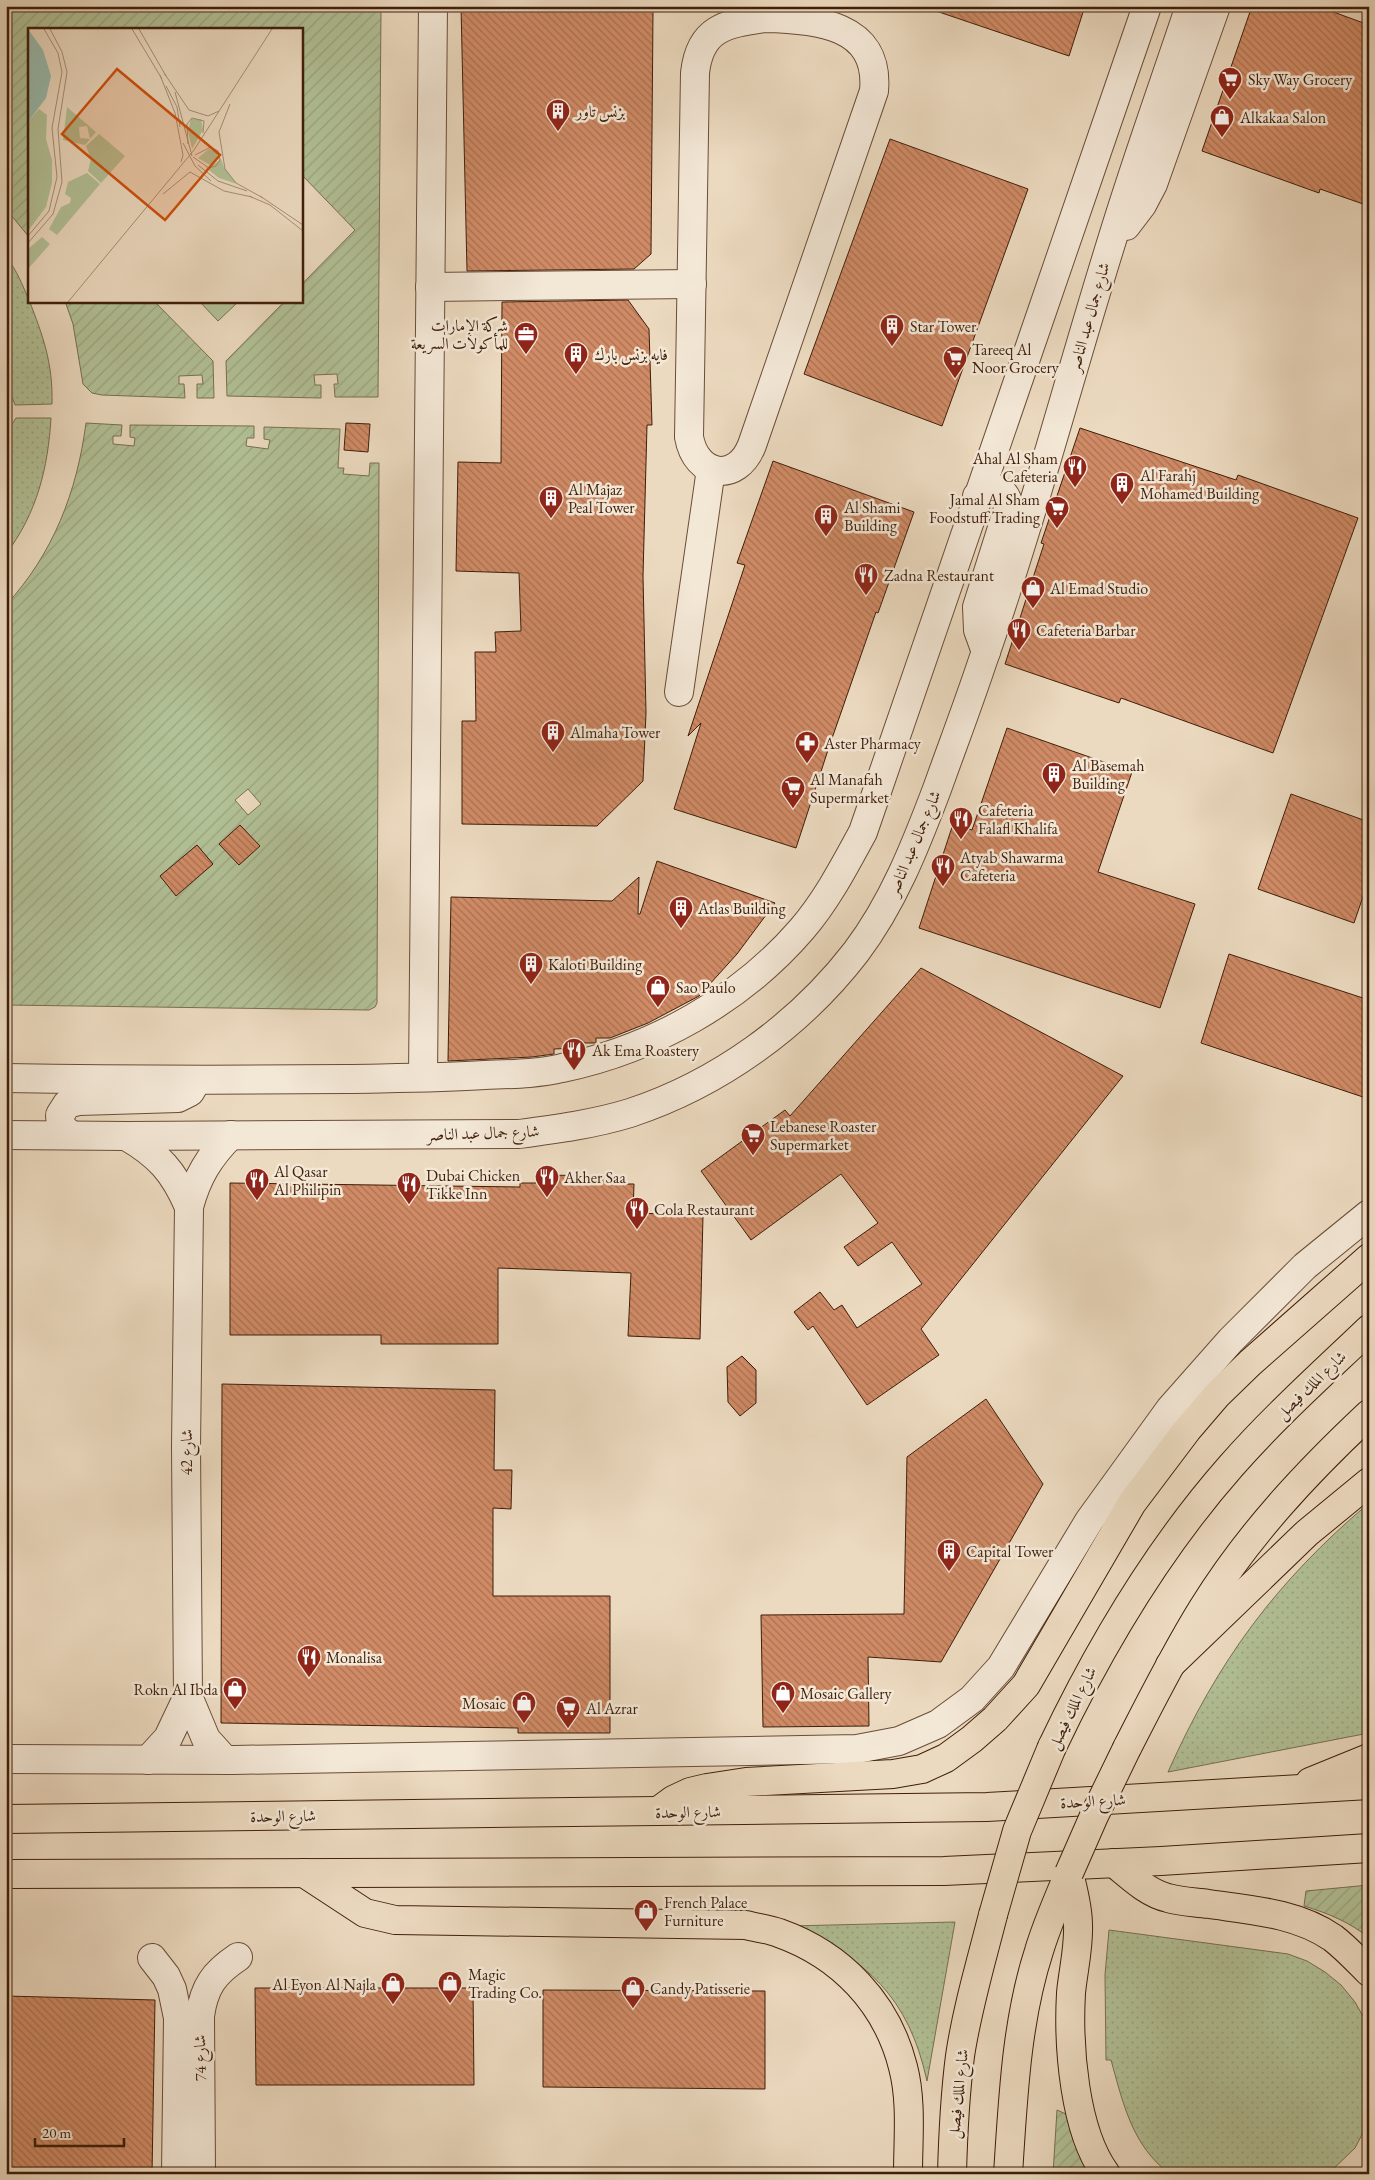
<svg xmlns="http://www.w3.org/2000/svg" width="1375" height="2180" font-family="'EB Garamond',Amiri,serif">
	<style>
		.grass { fill: url(#grass-dots); stroke: #787050 }
		.garden { fill: url(#garden-furrows); stroke: #787050; fill-rule: evenodd }
		.pitch { fill: #b2c197; stroke: #787050 }
		.building { fill: url(#building-back-hatch); stroke: #3f1e0a }
		.lines { fill: none; stroke-linecap: round; stroke-linejoin: round }
		.minor-casing { stroke: #6a4d38; stroke-width: 30 }
		.major-casing { stroke: #3f1e0a; stroke-width: 30 }
		.highway-casing { stroke: #3f1e0a; stroke-width: 30 }
		.minor { stroke: #f3e7d6; stroke-width: 28 }
		.major { stroke: #ecdac0; stroke-width: 28 }
		.highway { stroke: #ecdac0; stroke-width: 28 }
		.major-bridge-casing { stroke: #3f1e0a; stroke-width: 30; stroke-linecap: butt }
		.major-bridge { stroke: #ecdac0; stroke-width: 28 }
		.labels { text-anchor: middle; dominant-baseline: central; stroke-width: 5; stroke-linejoin: round; paint-order: stroke }
		.poi-label { font-size: 16px; fill: #3f1e0a; stroke: #f3e7d6; text-anchor: start }
		.street-label { font-size: 16px; fill: #3f1e0a; stroke: #f3e7d6 }
		.inset-road { fill: none; stroke: #a78f77; stroke-width: 1 }
		.view { fill: #cf500c; fill-opacity: 0.15; stroke: #cf500c; stroke-width: 2.5 }
		.inset-edge { fill: none; stroke: #3f1e0a; stroke-width: 2.5 }
	</style>
	<defs>
		<pattern id="grass-dots" width="8" height="8" patternUnits="userSpaceOnUse" patternTransform="scale(1.25)"><rect width="8" height="8" fill="#b2c197"/><path d="M2 2h.1M6 6h.1" fill="none" stroke="#9aa581" stroke-width="1.8" stroke-linecap="round"/></pattern>
		<pattern id="garden-furrows" width="10" height="10" patternUnits="userSpaceOnUse" patternTransform="scale(1.25)"><rect width="10" height="10" fill="#b2c197"/><path d="M-1 1l2-2M0 10L10 0M9 11l2-2" fill="none" stroke="#9aa581"/></pattern>
		<pattern id="building-back-hatch" width="6" height="6" patternUnits="userSpaceOnUse" patternTransform="scale(1.25)"><rect width="6" height="6" fill="#d08b66"/><path d="M-1 5l2 2M0 0l6 6M5-1l2 2" fill="none" stroke="#aa7152"/></pattern>
	</defs>
	<rect width="100%" height="100%" fill="#ecdac0"/>
	<filter id="stains"><feTurbulence type="fractalNoise" baseFrequency=".004" numOctaves="4"/><feColorMatrix values="0 0 0 0 .2 0 0 0 0 .09 0 0 0 0 .02 0 0 0 .5 -.17"/></filter>
	<radialGradient id="worn" r=".72"><stop offset=".6" stop-color="#630" stop-opacity="0"/><stop offset="1" stop-color="#630" stop-opacity=".3"/></radialGradient>
	<!-- grass -->
	<g class="grass">
		<path d="M6,256c12,17 15,26 23,44 14,36 24,63 23,104l-37,1 -4,-11 -5,-7z"/>
		<path d="M16,418h35c-3,50 -14,95 -45,136v-120z"/>
		<path d="M1369,1503v230l-201,39c50,-112 108,-190 201,-269z"/>
		<path d="M955,1922l-28,159c-18,-83 -60,-123 -137,-155z"/>
		<path d="M1109,1930l179,24 19,7 18,11 16,13 14,17 14,25v94l-14,27 -27,26h-158c-38,-28 -47,-71 -59,-114h-5l-1,-85z"/>
	</g>
	<!-- garden -->
	<g class="garden">
		<polygon points="6,6 381,6 378,397 335,397 334,384 338,384 337,374 314,375 315,385 321,385 321,398 227,396 226,361 285,301 301,301 301,285 355,230 301,174 301,29 29,29 29,237 6,209"/>
		<polygon points="65,301 154,301 213,361 214,398 197,398 197,384 203,384 202,375 179,376 179,384 184,384 185,398 102,395 92,393 83,384 73,324"/>
		<path d="M86,423l36,2 -1,11h-8v8l21,2 1,-8 -5,-1v-12l124,1v12h-7l-1,8 22,3 2,-9 -6,-1v-12l76,2 -2,39h6l-1,6 26,2 1,-13h9l-2,540 -2,4 -6,3 -363,-5v-400c47,-51 71,-113 80,-182zM248,789l13,15 -13,11 -13,-15zM240,825l19,21 -20,19 -19,-21zM197,845l16,19 -37,31 -16,-19z"/>
		<path d="M1369,1885v53c-19,-16 -42,-25 -65,-32l2,-15z"/>
		<polygon points="1057,2110 1066,2114 1074,2138 1093,2174 1053,2174"/>
	</g>
	<!-- pitch -->
	<polygon class="pitch" points="199,301 239,301 218,321"/>
	<!-- building -->
	<g class="building">
		<polygon points="461,6 550,6 653,10 651,254 634,269 467,271"/>
		<polygon points="934,6 1085,6 1069,56 933,10"/>
		<polygon points="1252,6 1317,6 1369,25 1369,206 1320,189 1319,193 1202,151"/>
		<polygon points="890,139 1028,189 942,426 804,374"/>
		<polygon points="628,300 649,329 652,425 647,425 643,576 646,713 643,781 597,826 462,824 462,721 476,721 475,652 496,652 495,632 521,631 519,573 456,571 458,462 501,463 502,302"/>
		<polygon points="346,423 370,424 368,452 344,450"/>
		<polygon points="1080,428 1236,480 1238,475 1358,518 1273,753 1121,698 1119,703 1005,664 1044,544 1041,543"/>
		<polygon points="773,461 914,512 878,613 876,612 829,747 796,848 674,809 701,723 688,736 745,565 737,563"/>
		<polygon points="1007,728 1132,772 1098,872 1195,904 1160,1008 919,928 953,824 972,830"/>
		<polygon points="1291,794 1369,822 1369,879 1354,923 1258,889"/>
		<polygon points="240,825 260,846 239,865 219,844"/>
		<polygon points="197,845 213,864 176,896 160,876"/>
		<polygon points="657,861 775,903 737,954 699,996 648,1023 610,1038 596,1038 596,1043 578,1043 578,1048 554,1049 554,1054 532,1057 448,1061 451,897 612,901 639,877 638,914 640,914"/>
		<polygon points="1229,954 1369,1000 1369,1099 1201,1043"/>
		<polygon points="921,968 1123,1076 921,1329 939,1355 867,1405 813,1326 808,1330 794,1312 820,1292 834,1310 842,1305 857,1328 922,1284 892,1242 858,1266 844,1247 878,1223 841,1174 751,1240 701,1171 785,1110 790,1116"/>
		<polygon points="536,1175 623,1176 622,1184 634,1184 633,1213 703,1215 700,1339 628,1336 631,1273 498,1268 498,1344 381,1344 381,1335 230,1335 230,1183 520,1187 520,1183 536,1183"/>
		<polygon points="742,1356 756,1370 756,1403 740,1416 728,1402 727,1367"/>
		<polygon points="222,1384 495,1390 494,1470 512,1470 511,1509 493,1508 493,1596 610,1596 610,1733 518,1733 518,1728 221,1723"/>
		<polygon points="986,1399 1043,1484 941,1662 868,1657 869,1726 763,1727 761,1615 904,1614 907,1457"/>
		<polygon points="255,1988 473,1988 474,2085 256,2085"/>
		<polygon points="543,1990 765,1991 765,2089 543,2087"/>
		<polygon points="6,1996 155,2000 152,2174 6,2174"/>
	</g>
	<g class="lines">
		<defs>
			<g id="minor">
				<path d="M764,18c52,1 116,6 110,73l-122,354c-15,39 -56,32 -63,-8l6,-364c5,-45 30,-49 69,-55z"/>
				<polyline points="1126,226 1142,205 1153,184 1216,6"/>
				<polyline points="430,287 692,284"/>
				<path d="M977,496c15,-13 28,-8 32,10l-32,101 1,23 8,22"/>
				<polyline points="679,692 711,469"/>
				<polyline points="423,1077 433,6"/>
				<path d="M6,1078c114,2 227,2 340,1 47,-1 93,-1 139,-4 26,-1 52,-1 77,-7 91,-19 179,-68 240,-139 25,-29 43,-64 61,-97l284,-826"/>
				<path d="M6,1135l120,1 393,-2c38,-5 75,-10 111,-21 88,-29 169,-87 226,-161 37,-49 59,-105 81,-163 15,-42 31,-84 45,-126 49,-139 86,-282 130,-423 24,-79 52,-156 78,-234"/>
				<polyline points="71,1135 61,1127 60,1115 67,1104 79,1101 178,1098 190,1092 196,1082"/>
				<path d="M126,1136c33,19 48,36 63,71"/>
				<polyline points="6,1759 234,1760 857,1749 899,1741 938,1724 972,1699 1001,1667 1089,1521 1170,1409 1231,1340 1305,1266 1369,1214"/>
				<polyline points="148,1760 168,1738 188,1696"/>
				<path d="M225,1760l-19,-21 -18,-43 -2,-249 3,-240c8,-30 20,-50 42,-72"/>
				<polyline points="152,1958 166,1976 172,1989 178,2018 176,2174"/>
				<path d="M201,2174l-1,-158c4,-29 14,-43 38,-59"/>
			</g>
			<g id="major">
				<path d="M1052,1747c48,-101 105,-197 179,-281 43,-49 91,-92 138,-137"/>
				<path d="M1127,1748c24,-47 48,-95 76,-140 45,-73 104,-136 166,-194"/>
				<path d="M952,2174c1,-39 3,-79 8,-118 7,-47 21,-94 33,-141"/>
				<path d="M1008,2174c5,-74 8,-152 31,-223 8,-27 20,-53 30,-78"/>
			</g>
			<g id="highway">
				<polyline points="1170,1665 1307,1533 1369,1482"/>
				<polyline points="1310,1782 1369,1758"/>
				<polyline points="658,1811 673,1800 690,1792 707,1788 746,1782 893,1774 922,1769 946,1758 972,1739 995,1719 1026,1685 1132,1503 1187,1430 1217,1395 1250,1363 1369,1258"/>
				<polyline points="6,1819 987,1807 1369,1785"/>
				<path d="M1114,1863c16,13 33,30 54,35 13,4 27,4 41,6 42,6 88,9 124,34 13,10 24,22 36,34"/>
				<path d="M304,1873l61,40 30,7 351,5c11,3 23,4 33,8 62,22 108,70 124,134 9,34 5,72 5,107"/>
				<path d="M1069,1873c4,17 9,34 9,52 1,23 -5,46 -7,68 -3,53 3,138 35,181"/>
				<polyline points="6,1874 944,1871 1161,1861 1369,1848"/>
			</g>
		</defs>
		<!-- minor casing -->
		<use href="#minor" class="minor-casing"/>
		<!-- major casing -->
		<use href="#major" class="major-casing"/>
		<!-- highway casing -->
		<use href="#highway" class="highway-casing"/>
		<!-- minor -->
		<use href="#minor" class="minor"/>
		<!-- major -->
		<use href="#major" class="major"/>
		<!-- highway -->
		<use href="#highway" class="highway"/>
		<defs>
			<g id="major-bridge">
				<polyline points="1069,1873 1094,1816 1127,1748"/>
				<polyline points="993,1915 1017,1831 1052,1747"/>
			</g>
		</defs>
		<!-- major-bridge casing -->
		<use href="#major-bridge" class="major-bridge-casing"/>
		<!-- major-bridge -->
		<use href="#major-bridge" class="major-bridge"/>
	</g>
	<!-- icons -->
	<defs>
		<symbol id="supermarket-pin" viewBox="-11 -11 22 30"><path d="M0 17L-7.5 6A9.5 9.5 0 1 1 7.5 6Z" fill="#8f2418" stroke="#f3e7d6"/><path d="M-6-5.5h2.5l.6 2H6L4.5 2H-2.5L-4.4-4H-6ZM-1.5 3.2a1.3 1.3 0 1 0 .1 0ZM3 3.2a1.3 1.3 0 1 0 .1 0Z" fill="#fff"/></symbol>
		<symbol id="building-pin" viewBox="-11 -11 22 30"><path d="M0 17L-7.5 6A9.5 9.5 0 1 1 7.5 6Z" fill="#8f2418" stroke="#f3e7d6"/><path d="M-4-6H4V6H1V3H-1V6H-4ZM-2.5-4.3h1.7v1.8h-1.7ZM.8-4.3h1.7v1.8H.8ZM-2.5-1h1.7V.8h-1.7ZM.8-1h1.7V.8H.8Z" fill="#fff"/></symbol>
		<symbol id="shop-pin" viewBox="-11 -11 22 30"><path d="M0 17L-7.5 6A9.5 9.5 0 1 1 7.5 6Z" fill="#8f2418" stroke="#f3e7d6"/><path d="M-5-2.5h2.3a2.7 3.5 0 0 1 5.4 0H5L5.5 6h-11ZM-1.5-2.5h3a1.5 2.3 0 0 0-3 0Z" fill="#fff"/></symbol>
		<symbol id="office-pin" viewBox="-11 -11 22 30"><path d="M0 17L-7.5 6A9.5 9.5 0 1 1 7.5 6Z" fill="#8f2418" stroke="#f3e7d6"/><path d="M-6-3h4V-5.5h4V-3h4V5H-6ZM-1-4.5V-3h2v-1.5ZM-6 0V1H6V0Z" fill="#fff"/></symbol>
		<symbol id="restaurant-pin" viewBox="-11 -11 22 30"><path d="M0 17L-7.5 6A9.5 9.5 0 1 1 7.5 6Z" fill="#8f2418" stroke="#f3e7d6"/><path d="M-5-6h1v4h1v-4h1v4h1v-4h1v5L-1.5 .5V6h-2V.5L-5-1ZM5-6V6H3V1.5H1.5Q1.5-4 5-6Z" fill="#fff"/></symbol>
		<symbol id="pharmacy-pin" viewBox="-11 -11 22 30"><path d="M0 17L-7.5 6A9.5 9.5 0 1 1 7.5 6Z" fill="#8f2418" stroke="#f3e7d6"/><path d="M-2-6h4v4h4v4h-4v4h-4v-4h-4v-4h4Z" fill="#fff"/></symbol>
	</defs>
	<g fill-rule="evenodd">
		<use href="#supermarket-pin" x="1216" y="65" width="28" height="38"/>
		<use href="#building-pin" x="544" y="97" width="28" height="38"/>
		<use href="#shop-pin" x="1208" y="103" width="28" height="38"/>
		<use href="#building-pin" x="878" y="312" width="28" height="38"/>
		<use href="#office-pin" x="512" y="320" width="28" height="38"/>
		<use href="#building-pin" x="562" y="340" width="28" height="38"/>
		<use href="#supermarket-pin" x="941" y="344" width="28" height="38"/>
		<use href="#restaurant-pin" x="1061" y="453" width="28" height="38"/>
		<use href="#building-pin" x="1108" y="470" width="28" height="38"/>
		<use href="#building-pin" x="537" y="484" width="28" height="38"/>
		<use href="#supermarket-pin" x="1043" y="494" width="28" height="38"/>
		<use href="#building-pin" x="812" y="502" width="28" height="38"/>
		<use href="#restaurant-pin" x="852" y="561" width="28" height="38"/>
		<use href="#shop-pin" x="1019" y="574" width="28" height="38"/>
		<use href="#restaurant-pin" x="1005" y="616" width="28" height="38"/>
		<use href="#building-pin" x="539" y="718" width="28" height="38"/>
		<use href="#pharmacy-pin" x="793" y="729" width="28" height="38"/>
		<use href="#building-pin" x="1040" y="760" width="28" height="38"/>
		<use href="#supermarket-pin" x="779" y="774" width="28" height="38"/>
		<use href="#restaurant-pin" x="947" y="805" width="28" height="38"/>
		<use href="#restaurant-pin" x="929" y="852" width="28" height="38"/>
		<use href="#building-pin" x="667" y="894" width="28" height="38"/>
		<use href="#building-pin" x="517" y="950" width="28" height="38"/>
		<use href="#shop-pin" x="644" y="973" width="28" height="38"/>
		<use href="#restaurant-pin" x="560" y="1036" width="28" height="38"/>
		<use href="#supermarket-pin" x="739" y="1121" width="28" height="38"/>
		<use href="#restaurant-pin" x="533" y="1163" width="28" height="38"/>
		<use href="#restaurant-pin" x="243" y="1166" width="28" height="38"/>
		<use href="#restaurant-pin" x="395" y="1170" width="28" height="38"/>
		<use href="#restaurant-pin" x="623" y="1195" width="28" height="38"/>
		<use href="#building-pin" x="935" y="1537" width="28" height="38"/>
		<use href="#restaurant-pin" x="295" y="1643" width="28" height="38"/>
		<use href="#shop-pin" x="221" y="1675" width="28" height="38"/>
		<use href="#shop-pin" x="769" y="1679" width="28" height="38"/>
		<use href="#shop-pin" x="510" y="1689" width="28" height="38"/>
		<use href="#supermarket-pin" x="554" y="1694" width="28" height="38"/>
		<use href="#shop-pin" x="632" y="1897" width="28" height="38"/>
		<use href="#shop-pin" x="436" y="1969" width="28" height="38"/>
		<use href="#shop-pin" x="379" y="1970" width="28" height="38"/>
		<use href="#shop-pin" x="619" y="1974" width="28" height="38"/>
	</g>
	<g class="labels">
		<!-- poi labels -->
		<g class="poi-label">
			<text x="1248" y="79">Sky Way Grocery</text>
			<text x="576" y="111">بزنس تاور</text>
			<text x="1240" y="117">Alkakaa Salon</text>
			<text x="508" y="325" text-anchor="end">شركة الإمارات<tspan x="508" dy="18">للمأكولات السريعة</tspan></text>
			<text x="910" y="326">Star Tower</text>
			<text x="972" y="349">Tareeq Al<tspan x="972" dy="18">Noor Grocery</tspan></text>
			<text x="594" y="354">فايه بزنس بارك</text>
			<text x="1058" y="458" text-anchor="end">Ahal Al Sham<tspan x="1058" dy="18">Cafeteria</tspan></text>
			<text x="1140" y="475">Al Farahj<tspan x="1140" dy="18">Mohamed Building</tspan></text>
			<text x="568" y="489">Al Majaz<tspan x="568" dy="18">Peal Tower</tspan></text>
			<text x="1040" y="499" text-anchor="end">Jamal Al Sham<tspan x="1040" dy="18">Foodstuff Trading</tspan></text>
			<text x="844" y="507">Al Shami<tspan x="844" dy="18">Building</tspan></text>
			<text x="884" y="575">Zadna Restaurant</text>
			<text x="1050" y="588">Al Emad Studio</text>
			<text x="1036" y="630">Cafeteria Barbar</text>
			<text x="570" y="732">Almaha Tower</text>
			<text x="824" y="743">Aster Pharmacy</text>
			<text x="1072" y="765">Al Basemah<tspan x="1072" dy="18">Building</tspan></text>
			<text x="810" y="779">Al Manafah<tspan x="810" dy="18">Supermarket</tspan></text>
			<text x="978" y="810">Cafeteria<tspan x="978" dy="18">Falafl Khalifa</tspan></text>
			<text x="960" y="857">Atyab Shawarma<tspan x="960" dy="18">Cafeteria</tspan></text>
			<text x="698" y="908">Atlas Building</text>
			<text x="548" y="964">Kaloti Building</text>
			<text x="676" y="987">Sao Paulo</text>
			<text x="592" y="1050">Ak Ema Roastery</text>
			<text x="770" y="1126">Lebanese Roaster<tspan x="770" dy="18">Supermarket</tspan></text>
			<text x="274" y="1171">Al Qasar<tspan x="274" dy="18">Al Philipin</tspan></text>
			<text x="426" y="1175">Dubai Chicken<tspan x="426" dy="18">Tikke Inn</tspan></text>
			<text x="564" y="1177">Akher Saa</text>
			<text x="654" y="1209">Cola Restaurant</text>
			<text x="966" y="1551">Capital Tower</text>
			<text x="326" y="1657">Monalisa</text>
			<text x="218" y="1689" text-anchor="end">Rokn Al Ibda</text>
			<text x="800" y="1693">Mosaic Gallery</text>
			<text x="506" y="1703" text-anchor="end">Mosaic</text>
			<text x="586" y="1708">Al Azrar</text>
			<text x="664" y="1902">French Palace<tspan x="664" dy="18">Furniture</tspan></text>
			<text x="468" y="1974">Magic<tspan x="468" dy="18">Trading Co.</tspan></text>
			<text x="376" y="1984" text-anchor="end">Al Eyon Al Najla</text>
			<text x="650" y="1988">Candy Patisserie</text>
		</g>
		<!-- street labels -->
		<g class="street-label">
			<text transform="translate(1089 317) rotate(-74)">شارع جمال عبد الناصر</text>
			<text transform="translate(914 843) rotate(-67)">شارع جمال عبد الناصر</text>
			<text transform="translate(483 1133) rotate(-2)">شارع جمال عبد الناصر</text>
			<text transform="translate(1311 1385) rotate(-44)">شارع الملك فيصل</text>
			<text transform="translate(186 1452) rotate(-90)">شارع 42</text>
			<text transform="translate(1072 1708) rotate(-64)">شارع الملك فيصل</text>
			<text transform="translate(1093 1801) rotate(-3)">شارع الوحدة</text>
			<text transform="translate(688 1812) rotate(-1)">شارع الوحدة</text>
			<text transform="translate(283 1816) rotate(-1)">شارع الوحدة</text>
			<text transform="translate(200 2058) rotate(-91)">شارع 74</text>
			<text transform="translate(958 2094) rotate(-84)">شارع الملك فيصل</text>
		</g>
	</g>
	<!-- overview -->
	<g transform="translate(28 28)">
		<rect width="275" height="275" fill="#ecdac0"/>
		<path d="M163,91h10l2,11 -11,19 -4,-18zM181,121l8,3 1,7 -8,6 -12,-7z" fill="#b2c197"/>
		<path d="M11,81l8,6 -1,24 6,21v23l-6,24 -18,24v-109z" fill="#b2c197"/>
		<path d="M39,79l29,25 -6,7 -3,-13 -8,1 1,11 10,1 -5,6 -22,-5zM71,106l26,22 -24,27 -13,-12 3,-12 -5,-13zM193,131l3,8 13,17 -18,-6 -14,-11 4,1zM59,145l13,11 -43,51 -8,-6 12,-22 9,-4 1,-5 -6,-4 3,-12zM14,209l8,7 -22,25v-20z" fill="#b2c197"/>
		<path d="M0,1l15,21 8,26 -5,22 -18,24z" fill="#99bbaf"/>
		<path class="inset-road" d="M104,1l30,50M111,1l27,47M136,45l25,37 19,6 11,-5M132,47l15,38 8,42 -2,7M138,58l11,21 3,20M147,64l17,64M202,76l-11,28 6,37 11,14 27,15M155,115l12,23 16,15M160,116l-1,-20 5,-6 12,3 -1,12M165,129l16,11 7,-2 4,-6 -2,-9 -7,-4 -16,8M170,137l20,16 29,10M135,166l27,-22 34,19 28,6M221,168l21,9 33,26M232,168l43,29M0,208l21,-25 8,-34 -5,-49 10,-56 -4,-19 -14,-24M0,215l25,-29 9,-32 -4,-53 9,-57 -5,-20 -12,-23M40,274l126,-152 78,-121"/>
		<path class="view" d="M89,41l103,86 -55,65 -103,-86z"/>
		<rect width="275" height="275" class="inset-edge"/>
	</g>
	<!-- margin -->
	<rect width="1375" height="2180" fill="none" stroke="#ecdac0" stroke-width="25"/>
	<rect x="8" y="8" width="1360" height="2165" fill="none" stroke="#3f1e0a" stroke-width="2.5"/>
	<rect x="12" y="12" width="1350" height="2155" fill="none" stroke="#3f1e0a"/>
	<!-- scale -->
	<path d="M35 2138v8h89v-8" fill="none" stroke="#3f1e0a" stroke-width="2.5"/>
	<text x="42" y="2138" font-size="15" fill="#3f1e0a" stroke="#f3e7d6" stroke-width="4" paint-order="stroke">20 m</text>
	<rect width="100%" height="100%" filter="url(#stains)"/>
	<rect width="100%" height="100%" fill="url(#worn)"/>
</svg>
